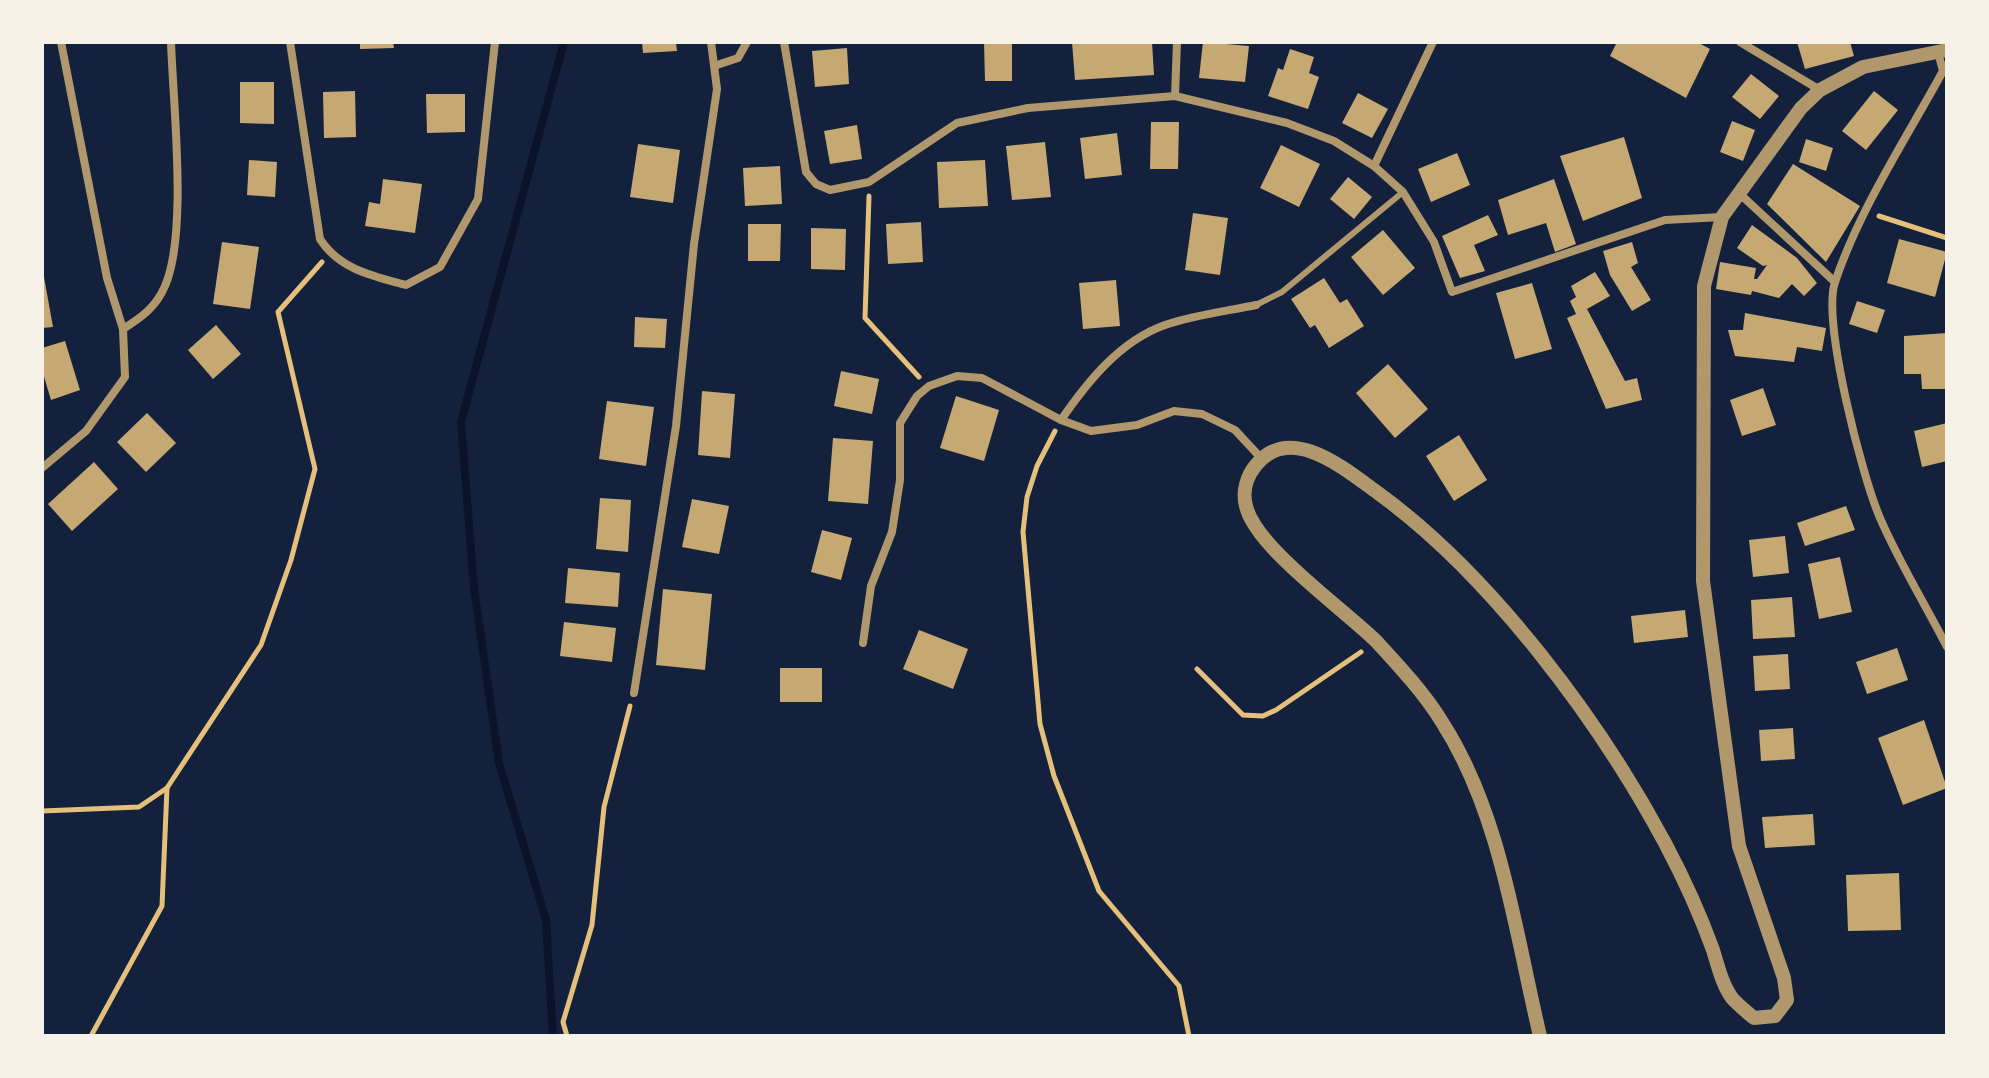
<svg xmlns="http://www.w3.org/2000/svg" width="1989" height="1078" font-family="'Exo 2',sans-serif">
	<style>
		.lines { fill: none; stroke-linecap: round; stroke-linejoin: round }
		.stream { stroke: #0b132b; stroke-width: 8 }
		.building { fill: #c6a872 }
		.path { stroke: #e5c07b; stroke-width: 5 }
		.service { stroke: #b1986c; stroke-width: 6 }
		.minor { stroke: #b1986c; stroke-width: 8 }
		.tertiary { stroke: #b1986c; stroke-width: 14 }
	</style>
	<rect width="100%" height="100%" fill="#14213d"/>
	<g class="lines">
		<!-- stream -->
		<polyline class="stream" points="553,1036 546,920 499,763 474,588 461,422 564,42"/>
	</g>
	<!-- building -->
	<g class="building">
		<polygon points="360,42 393,42 394,48 360,49"/>
		<polygon points="642,42 676,42 677,51 643,53"/>
		<polygon points="984,42 1012,42 1012,81 985,81"/>
		<polygon points="1072,42 1152,42 1154,75 1075,80"/>
		<polygon points="1203,42 1249,46 1245,82 1199,78"/>
		<polygon points="1617,42 1697,42 1710,49 1686,98 1610,56"/>
		<polygon points="1797,42 1850,42 1854,56 1805,69"/>
		<polygon points="847,48 849,84 815,87 812,51"/>
		<polygon points="1290,49 1314,57 1309,73 1319,77 1308,109 1268,96 1278,68 1283,70"/>
		<polygon points="1751,74 1779,96 1760,119 1732,97"/>
		<polygon points="240,82 274,82 274,124 240,123"/>
		<polygon points="355,91 356,137 324,138 323,92"/>
		<polygon points="1874,91 1898,110 1866,150 1842,131"/>
		<polygon points="1358,93 1388,109 1372,138 1342,123"/>
		<polygon points="426,94 465,94 465,132 427,133"/>
		<polygon points="1732,121 1755,130 1743,161 1720,152"/>
		<polygon points="1151,122 1179,122 1178,169 1150,169"/>
		<polygon points="857,125 862,159 830,164 824,131"/>
		<polygon points="1117,133 1122,175 1085,179 1080,138"/>
		<polygon points="1624,137 1642,198 1583,221 1560,156"/>
		<polygon points="1806,139 1833,148 1826,171 1799,162"/>
		<polygon points="1045,142 1051,197 1012,200 1006,146"/>
		<polygon points="638,144 680,150 673,203 630,197"/>
		<polygon points="1281,145 1320,164 1299,207 1260,188"/>
		<polygon points="1457,153 1470,185 1431,202 1418,169"/>
		<polygon points="249,160 277,162 275,197 247,195"/>
		<polygon points="985,160 988,206 939,208 937,162"/>
		<polygon points="1793,164 1860,206 1826,262 1767,204"/>
		<polygon points="780,166 782,204 745,206 743,168"/>
		<polygon points="1348,177 1372,197 1354,219 1330,199"/>
		<polygon points="383,179 422,184 415,233 365,226 369,202 380,204"/>
		<polygon points="1554,179 1576,244 1555,252 1546,223 1508,235 1498,200"/>
		<polygon points="1193,213 1228,218 1220,275 1185,270"/>
		<polygon points="1488,215 1498,235 1474,245 1485,271 1460,278 1442,236"/>
		<polygon points="921,222 923,262 888,264 886,224"/>
		<polygon points="748,224 781,224 780,261 748,261"/>
		<polygon points="1752,225 1797,258 1817,283 1804,296 1792,284 1779,298 1752,291 1751,295 1716,289 1720,262 1756,268 1754,279 1757,279 1767,265 1763,266 1737,248"/>
		<polygon points="811,228 846,229 845,270 811,269"/>
		<polygon points="1383,230 1415,268 1383,295 1351,257"/>
		<polygon points="1899,239 1947,252 1935,297 1887,283"/>
		<polygon points="222,242 259,247 250,309 213,304"/>
		<polygon points="1632,242 1638,263 1631,267 1651,300 1632,311 1610,275 1603,251"/>
		<polygon points="42,266 53,327 42,328"/>
		<polygon points="1595,272 1610,296 1587,309 1625,381 1637,378 1642,400 1606,409 1567,318 1576,314 1570,301 1576,297 1571,286"/>
		<polygon points="1324,278 1340,303 1347,299 1364,326 1329,348 1315,325 1310,328 1291,299"/>
		<polygon points="1116,280 1120,326 1083,329 1079,283"/>
		<polygon points="1532,283 1552,349 1515,359 1496,293"/>
		<polygon points="1857,301 1885,310 1877,333 1849,324"/>
		<polygon points="1745,313 1826,328 1822,351 1797,347 1794,362 1735,356 1728,330 1743,330"/>
		<polygon points="635,317 667,319 665,348 634,347"/>
		<polygon points="216,325 241,354 213,379 188,350"/>
		<polygon points="1947,333 1947,389 1922,389 1921,374 1904,374 1904,336"/>
		<polygon points="65,341 80,390 51,400 42,370 42,348"/>
		<polygon points="1388,364 1428,409 1395,438 1356,393"/>
		<polygon points="841,371 879,379 872,414 834,406"/>
		<polygon points="1763,388 1776,425 1742,436 1730,400"/>
		<polygon points="702,391 735,394 730,458 698,455"/>
		<polygon points="956,396 999,410 984,461 940,448"/>
		<polygon points="607,401 654,407 646,466 599,459"/>
		<polygon points="147,413 176,443 146,472 117,442"/>
		<polygon points="1947,423 1947,461 1922,467 1914,431"/>
		<polygon points="1459,435 1487,480 1454,501 1426,456"/>
		<polygon points="833,438 873,441 868,504 828,501"/>
		<polygon points="94,462 118,489 72,531 48,504"/>
		<polygon points="600,498 631,500 628,552 596,549"/>
		<polygon points="692,499 729,506 719,554 682,547"/>
		<polygon points="1846,506 1855,530 1805,546 1797,523"/>
		<polygon points="822,530 852,538 841,580 811,572"/>
		<polygon points="1785,536 1789,573 1753,577 1749,540"/>
		<polygon points="1840,557 1852,612 1819,619 1808,564"/>
		<polygon points="568,568 620,573 618,607 565,603"/>
		<polygon points="663,589 712,594 705,670 656,665"/>
		<polygon points="1792,597 1795,637 1753,639 1751,600"/>
		<polygon points="1685,610 1688,637 1634,643 1631,616"/>
		<polygon points="564,622 616,628 612,662 560,656"/>
		<polygon points="919,630 968,649 953,689 903,669"/>
		<polygon points="1897,648 1908,680 1867,694 1856,662"/>
		<polygon points="1788,654 1790,689 1755,691 1753,656"/>
		<rect x="780" y="668" width="42" height="34"/>
		<polygon points="1924,720 1947,788 1903,805 1878,738"/>
		<polygon points="1793,728 1795,759 1761,761 1759,730"/>
		<polygon points="1813,814 1815,845 1765,848 1762,817"/>
		<polygon points="1899,873 1901,930 1848,931 1846,875"/>
	</g>
	<g class="lines">
		<!-- path -->
		<g class="path">
			<polyline points="869,196 865,318 919,377"/>
			<polyline points="1879,216 1947,238"/>
			<polyline points="1055,431 1037,466 1027,497 1023,532 1040,724 1054,776 1099,891 1179,986 1189,1036"/>
			<polyline points="1197,669 1243,715 1263,716 1276,710 1361,652"/>
			<polyline points="42,811 139,807 167,788 261,645 291,560 315,469 278,312 322,262"/>
			<polyline points="91,1036 162,906 167,788"/>
			<polyline points="567,1036 563,1022 592,925 604,807 630,706"/>
		</g>
		<!-- service -->
		<polyline class="service" points="1256,305 1282,292 1403,192"/>
		<!-- minor -->
		<g class="minor">
			<path d="M290,42l30,197c19,30 52,37 86,46l34,-18 38,-68 17,-157"/>
			<polyline points="784,42 806,172 816,184 830,190 869,182 957,123 1028,108 1175,96 1287,123 1334,141 1374,166 1403,192 1434,242 1452,292 1665,220 1722,217"/>
			<polyline points="1740,42 1820,90"/>
			<path d="M1938,52l5,19c-37,68 -83,137 -108,211 -13,40 27,194 45,236 19,44 45,86 67,129"/>
			<polyline points="717,65 738,58 747,42"/>
			<polyline points="1175,96 1177,42"/>
			<polyline points="1374,166 1433,42"/>
			<polyline points="1741,195 1835,282"/>
			<path d="M123,329c19,-12 33,-22 42,-43 23,-53 8,-182 6,-244"/>
			<path d="M1061,420c27,-39 59,-79 104,-95 29,-10 62,-14 91,-20"/>
			<polyline points="42,468 86,431 125,377 123,329 107,278 61,42"/>
			<polyline points="863,643 871,586 892,532 900,480 900,423 917,396 929,386 957,376 982,378 1061,420 1091,431 1137,425 1174,411 1202,414 1235,430 1261,458"/>
			<polyline points="634,693 676,426 694,244 717,89 711,42"/>
		</g>
		<!-- tertiary -->
		<path class="tertiary" d="M1540,1036c-25,-105 -39,-222 -98,-314 -18,-29 -42,-55 -65,-80 -32,-32 -122,-95 -131,-136 -4,-15 1,-30 10,-41 35,-43 90,5 122,28 113,82 221,227 287,350 18,34 35,71 48,107 5,16 9,34 19,48 6,7 15,14 22,20l21,-2 12,-16 -3,-22 -45,-132 -36,-265 1,-295 18,-69 79,-109 19,-18 43,-23 84,-17"/>
	</g>
	<!-- border -->
	<rect width="1989" height="1078" fill="none" stroke="#f6f1e7" stroke-width="88"/>
</svg>
